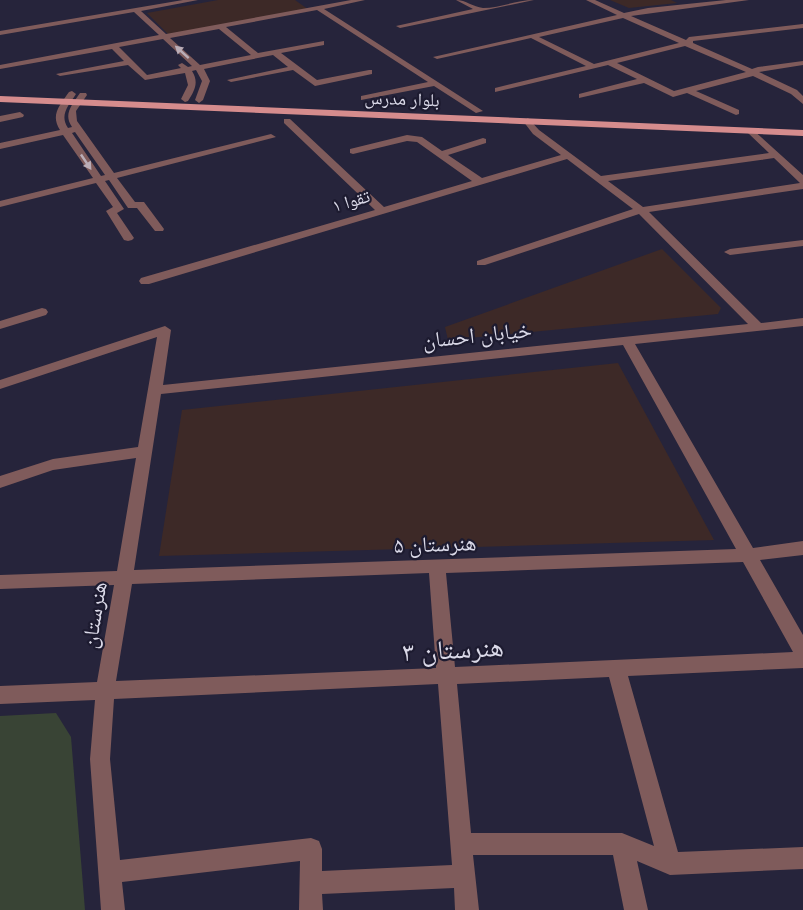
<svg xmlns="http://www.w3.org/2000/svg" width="803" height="910" font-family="Figtree,'Noto Naskh Arabic',sans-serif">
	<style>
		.education { fill: #3d2927 }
		.green { fill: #394435 }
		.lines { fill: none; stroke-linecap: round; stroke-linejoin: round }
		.minor { fill: #7f5b5b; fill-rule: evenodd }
		.major { fill: #d58c8d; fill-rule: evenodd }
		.oneway { fill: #baadb7 }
		.labels { text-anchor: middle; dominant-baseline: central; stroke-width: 4.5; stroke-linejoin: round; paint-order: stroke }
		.far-street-label { font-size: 18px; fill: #dad9e8; stroke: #1d1b30 }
		.street-label { font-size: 22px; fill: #dad9e8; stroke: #1d1b30 }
		.near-street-label { font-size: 27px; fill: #dad9e8; stroke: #1d1b30 }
	</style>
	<rect width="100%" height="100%" fill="#26243b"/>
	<!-- education -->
	<g class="education">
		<polygon points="218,0 295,0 309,10 170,36 147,13"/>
		<polygon points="610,0 671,0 677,3 629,8"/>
		<polygon points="662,249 721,308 718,314 448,340 445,327"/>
		<polygon points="618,363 714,540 159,556 182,410"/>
	</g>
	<!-- green -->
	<polygon class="green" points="56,713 71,737 85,910 0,910 0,716"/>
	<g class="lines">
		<!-- minor -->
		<g class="minor">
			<path d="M183,0h15l-57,11 25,23 185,-34h14l-41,9 159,102 -7,2 -42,-27 -73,14v-4l67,-14 -111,-72 -91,17 32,26 66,-12v4l-43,8 36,27 52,-10h3v4l-57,12 -22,-16 -62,12 -4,-2 61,-13 -15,-12 -69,14 6,12 -7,19 -4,3 -4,-3 7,-19 -6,-11 -4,1c7,11 3,19 -4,30l-3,1 -4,-3 7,-14 -3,-12 -40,7 -17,-15 -68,11 -4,-2 68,-13 -12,-12 -112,20v-4l159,-30 -25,-23 -134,23v-4zM219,29l32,26 -51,10 -30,-27zM163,39l29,27 -4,1 -6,-4 -4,2 3,3 -34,7 -28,-28z"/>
			<path d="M456,0c10,0 17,7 27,8 17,0 34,-8 51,-8l-134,28 -4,-2 77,-17z"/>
			<path d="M586,0h9l29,13 24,-5 78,-8h23l-118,16 55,24 3,-3 114,-13v4l-110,13v2l59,26 6,-2 45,-6v4l-44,7 38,18 6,6v8l-12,-10 -38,-18 -57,15 43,19v4l-3,1 -49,-22 -14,4 -29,-14 -65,15v-4l58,-15 -29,-14 -113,27v-4l91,-22 -55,-28 -94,21 -4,-2 184,-42zM623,18l56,25 -85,21 -55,-27zM685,46l61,26 -72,19 -57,-28z"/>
			<path d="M72,91l4,3c-7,11 -17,21 -8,34l4,-1c-9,-13 0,-22 8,-34h6l1,2 -11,16 1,10 37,52 157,-39 5,3 -159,41 18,24h9l20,27 -1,2h-8l-18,-23h-9l-19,-28 -4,1 19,28 -7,4 17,25 -2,2 -4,1 -4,-1 -18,-29 7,-4 -17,-24 -96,24v-6l93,-23 -30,-43 -63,14v-6l60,-13c-10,-15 0,-25 9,-38zM75,132l30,43 -4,1 -29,-43z"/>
			<polygon points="20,112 24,115 23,117 0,122 0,116"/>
			<path d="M528,118l11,12 62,46 168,-23 -21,-20v-4l3,-1 52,47v14l-154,23 112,111 42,-5v8l-168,18 118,204 50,-7v14l-43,5 43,75v33l-175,8 50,176 125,-5v22l-133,6 -33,-14 11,49h-24l-11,-55h-140l6,55h-24l-1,-22 -132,6 1,16h-24l1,-49 -178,21 3,28h-24l-11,-151 5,-59 -95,4v-18l97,-4 17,-97 -114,4v-14l117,-4 19,-113 -83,12 -53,18v-12l53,-17 85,-12 19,-110 -157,52v-9l165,-54 6,4 -8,55 585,-61 -109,-110 -154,51h-8v-4l156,-52 -66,-50 -418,125h-8l-2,-3 2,-3 234,-68 -91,-87v-4h6l94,88 88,-26 -55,-39 -10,-1 -54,13 -3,-1v-4l57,-14 15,2 20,14 41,-13 3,1v4l-38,12 34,23 79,-23 -28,-21 -10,-13zM774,158l26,25 -157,24 -35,-26zM623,345l113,204 -602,21 27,-176zM743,562l50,90 -338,15 -9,-94zM429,573l7,95 -320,13 16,-97zM609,677l45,169 -32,-13h-151l-14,-149zM438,684l14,181 -130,6v-22l-3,-8 -8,-3 -191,22 -10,-101 4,-60z"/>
			<polygon points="803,240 803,246 730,255 724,252 730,249"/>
			<polygon points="42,308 46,309 48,312 46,315 0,329 0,321"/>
		</g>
		<!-- major -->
		<polygon class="major" points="0,96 803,130 803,136 0,102"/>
	</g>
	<!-- one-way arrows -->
	<defs><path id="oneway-solid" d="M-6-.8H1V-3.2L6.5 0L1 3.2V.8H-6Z" transform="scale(1.5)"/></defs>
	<g class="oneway">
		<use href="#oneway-solid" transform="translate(182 52) rotate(-138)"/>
		<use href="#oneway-solid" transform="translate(86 162) rotate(56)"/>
	</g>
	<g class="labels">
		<!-- far-street labels -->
		<g class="far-street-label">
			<text transform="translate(402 99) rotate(2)">بلوار مدرس</text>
			<text transform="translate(351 201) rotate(-17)">تقوا ۱</text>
		</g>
		<!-- street labels -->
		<g class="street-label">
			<text transform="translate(477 335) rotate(-6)">خیابان احسان</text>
			<text transform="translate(435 544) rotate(-2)">هنرستان ۵</text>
			<text transform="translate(94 615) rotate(-81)">هنرستان</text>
		</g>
		<!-- near-street labels -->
		<g class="near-street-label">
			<text transform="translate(453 649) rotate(-3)">هنرستان ۳</text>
		</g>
	</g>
</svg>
